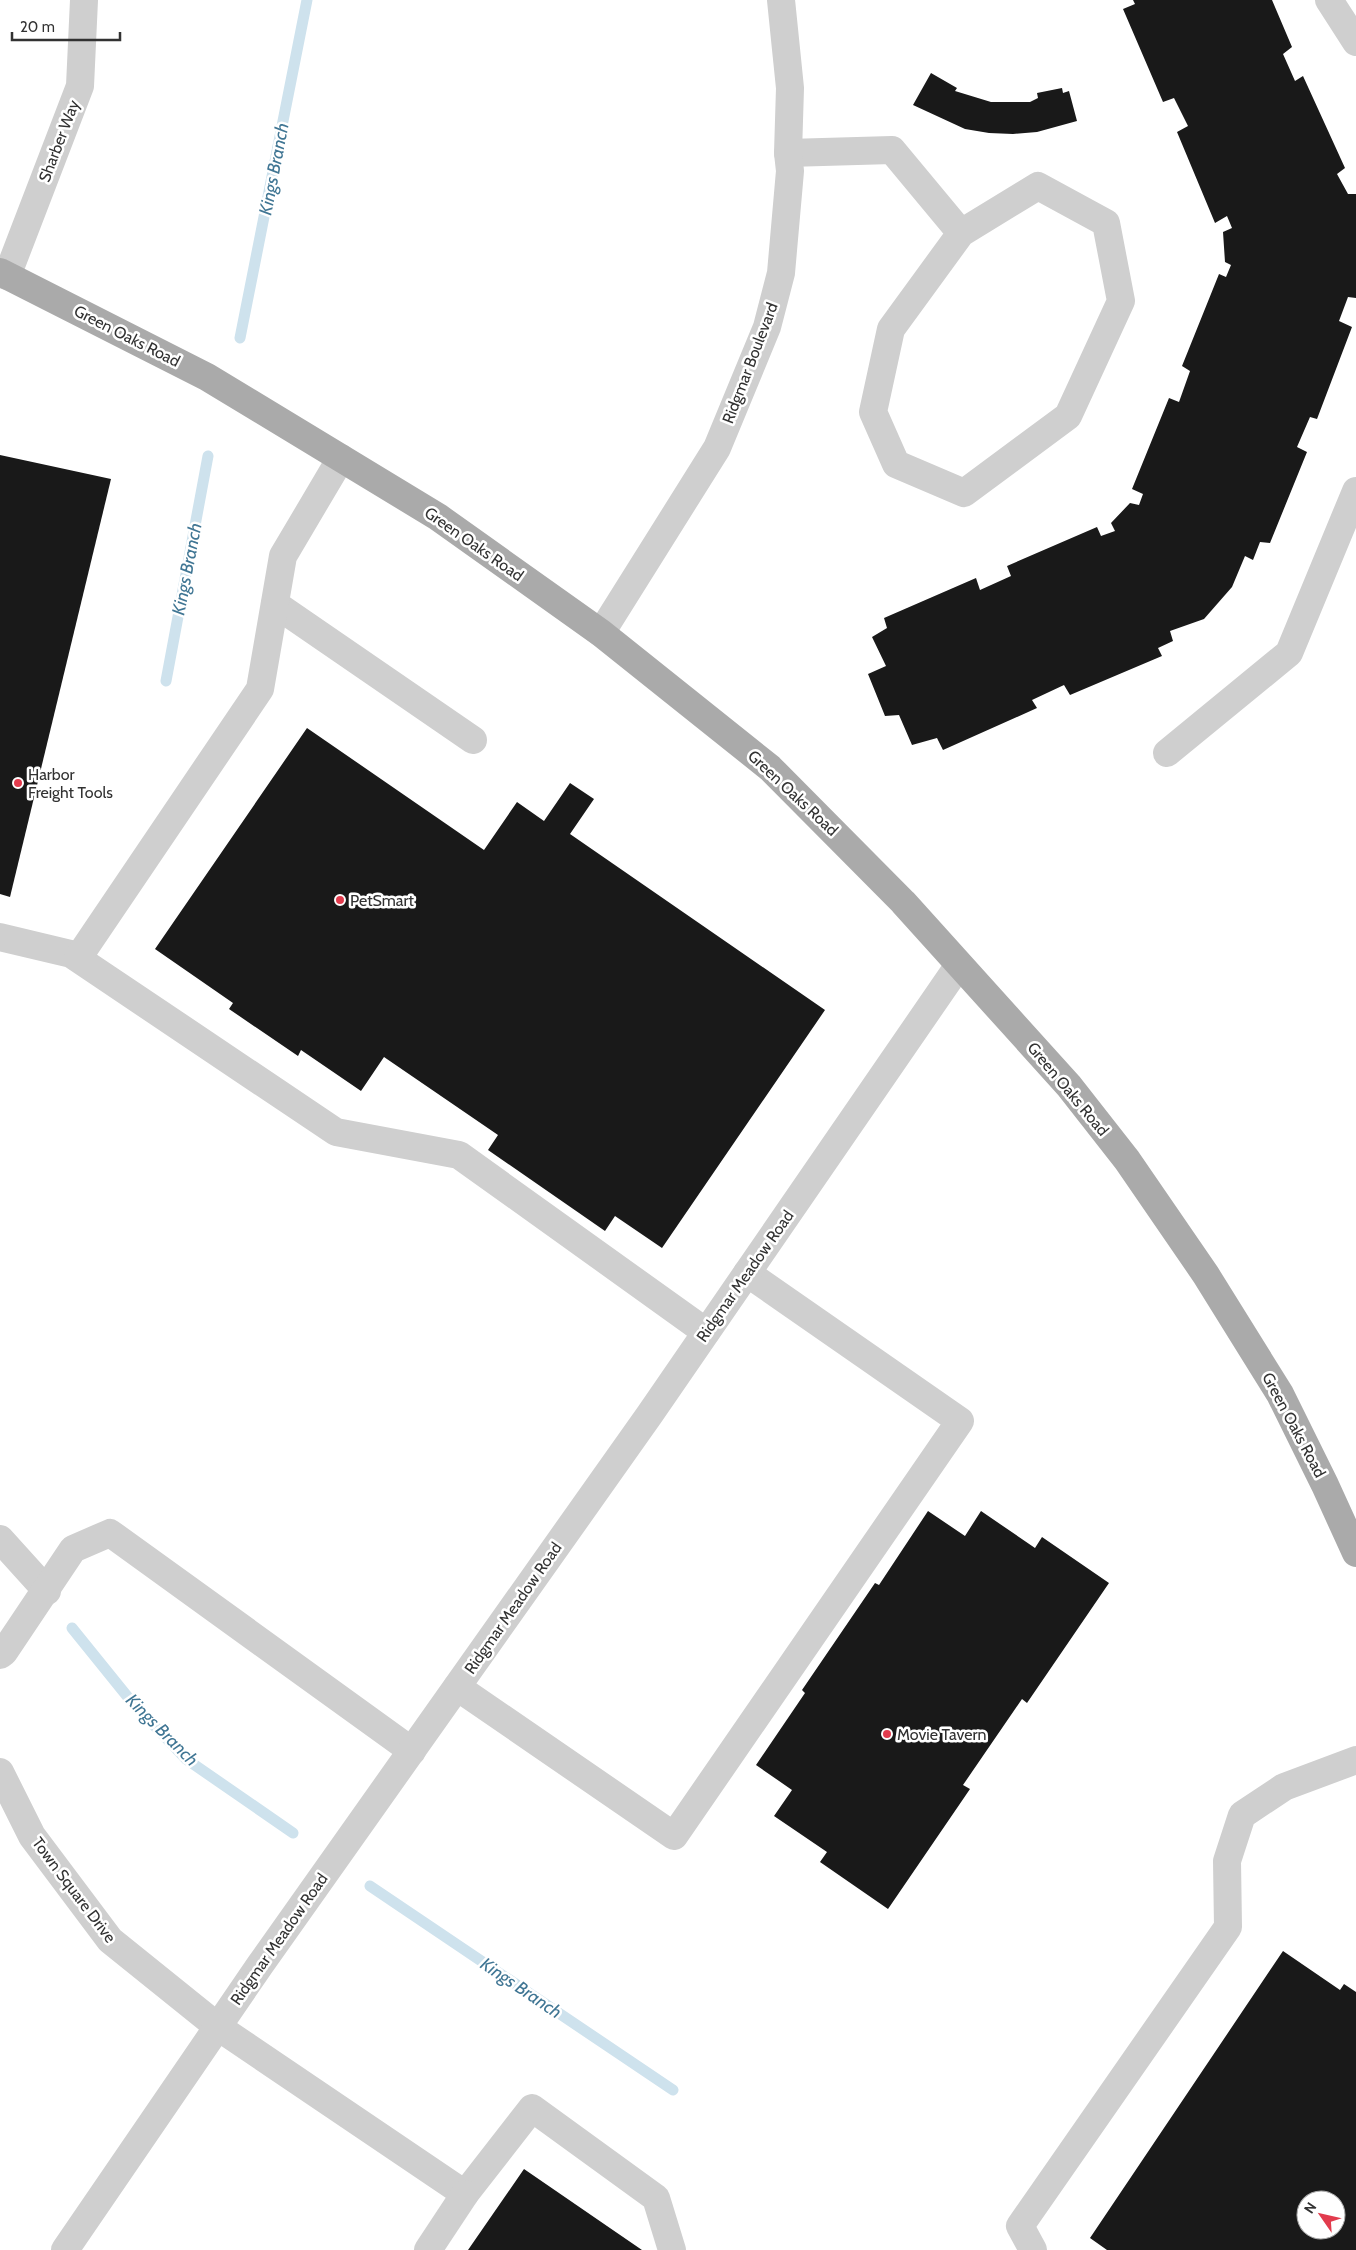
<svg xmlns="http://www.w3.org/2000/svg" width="1356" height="2250" font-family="Cabin,sans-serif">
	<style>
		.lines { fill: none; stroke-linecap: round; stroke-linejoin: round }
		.stream { stroke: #cee2ed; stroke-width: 11 }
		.building { fill: #191919; fill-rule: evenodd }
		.minor { stroke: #cfcfcf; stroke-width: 28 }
		.major { stroke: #aaa; stroke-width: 28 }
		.poi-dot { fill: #e23b4d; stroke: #fff; stroke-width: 2 }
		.labels { text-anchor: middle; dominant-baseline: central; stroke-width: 5; stroke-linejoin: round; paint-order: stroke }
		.street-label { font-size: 16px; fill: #323232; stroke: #fff }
		.poi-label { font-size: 16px; fill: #323232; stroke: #fff; text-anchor: start }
		.water-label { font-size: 18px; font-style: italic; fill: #407694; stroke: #fff }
	</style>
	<rect width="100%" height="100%" fill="#fff"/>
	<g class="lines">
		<!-- stream -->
		<g class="stream">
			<polyline points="240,338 307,0"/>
			<polyline points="166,681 208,456"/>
			<polyline points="72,1628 131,1701 186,1759 293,1833"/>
			<polyline points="370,1886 673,2090"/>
		</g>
	</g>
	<!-- building -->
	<g class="building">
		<polygon points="1133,0 1272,0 1292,47 1283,54 1295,81 1303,76 1345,168 1337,174 1348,194 1356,194 1356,298 1348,297 1339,321 1352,327 1317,419 1310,417 1297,447 1307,452 1270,543 1260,542 1253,560 1245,556 1232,587 1204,619 1170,631 1173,641 1158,648 1162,656 1070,695 1064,685 1032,700 1037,708 943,750 937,738 912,745 899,715 885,716 868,674 886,666 872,637 887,628 884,618 976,578 980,590 1011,576 1007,566 1097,527 1101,536 1115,531 1111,523 1130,503 1139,505 1143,494 1132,489 1169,398 1179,402 1190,371 1182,366 1219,274 1226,277 1231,265 1225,262 1223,232 1232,228 1227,216 1215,223 1177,132 1188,126 1174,98 1163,102 1123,9 1135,4"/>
		<polygon points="931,73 957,88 955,91 991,102 1030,102 1038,98 1037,93 1062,88 1063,93 1069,91 1077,121 1037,132 1013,134 989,133 965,129 913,105"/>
		<polygon points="0,455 111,479 10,897 0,894"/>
		<polygon points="307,728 484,850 517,802 544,821 570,783 594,799 570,834 825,1010 662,1248 615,1216 605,1231 488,1150 498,1135 384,1057 361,1091 301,1050 298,1056 229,1009 233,1003 155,949"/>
		<polygon points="928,1511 965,1536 981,1511 1035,1548 1042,1537 1109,1583 1027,1703 1022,1699 963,1785 970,1789 888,1909 820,1862 827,1852 774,1816 792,1790 756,1765 805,1693 802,1690 875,1583 879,1585"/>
		<path d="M1283,1951l57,39 4,-6 12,8v258h-249l-17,-12zM1306,2200h30v30h-30z"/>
		<polygon points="524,2169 607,2226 642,2250 468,2250"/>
	</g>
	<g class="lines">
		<!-- minor -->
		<g class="minor">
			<polyline points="1329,0 1356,42"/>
			<polyline points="788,153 892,150 961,233 891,329 873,412 896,464 964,493 1068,416 1121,301 1106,223 1038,186 961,233"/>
			<polyline points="7,276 80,86 84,0"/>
			<polyline points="275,604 473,740"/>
			<polyline points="601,633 717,448 767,327 781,273 790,171 788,153 790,88 781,0"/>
			<polyline points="1167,753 1289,653 1356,491"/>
			<polyline points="0,937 71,954 336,1132 459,1155 706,1332"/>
			<polyline points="78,958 260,689 283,556 341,458"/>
			<polyline points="0,1539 47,1591"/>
			<polyline points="0,1655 4,1652 73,1549 110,1533 412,1751"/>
			<polyline points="457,1687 674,1836 960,1421 747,1273"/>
			<polyline points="0,1772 32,1836 110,1940 218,2027 465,2194 532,2108 656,2198 672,2250"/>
			<polyline points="65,2250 260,1965 650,1414 959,965"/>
			<polyline points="428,2250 465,2194"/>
			<polyline points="1033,2250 1020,2226 1228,1927 1227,1861 1242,1815 1284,1787 1356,1760"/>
		</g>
		<!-- major -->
		<polyline class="major" points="0,272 207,377 438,517 601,633 770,768 903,902 1069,1086 1127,1160 1206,1275 1280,1394 1325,1485 1356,1553"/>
	</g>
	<!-- markers -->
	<g class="poi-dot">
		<circle cx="18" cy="783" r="5"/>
		<circle cx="340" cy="900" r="5"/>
		<circle cx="887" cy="1734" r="5"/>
	</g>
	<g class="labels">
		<!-- street labels -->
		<g class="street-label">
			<text transform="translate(59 141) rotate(-69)">Sharber Way</text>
			<text transform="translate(127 336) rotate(27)">Green Oaks Road</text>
			<text transform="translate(750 363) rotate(-69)">Ridgmar Boulevard</text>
			<text transform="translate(474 544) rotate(35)">Green Oaks Road</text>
			<text transform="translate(793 793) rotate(43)">Green Oaks Road</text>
			<text transform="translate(1068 1089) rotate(50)">Green Oaks Road</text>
			<text transform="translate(745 1276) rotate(-55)">Ridgmar Meadow Road</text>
			<text transform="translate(1294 1425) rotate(62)">Green Oaks Road</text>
			<text transform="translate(513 1608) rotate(-55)">Ridgmar Meadow Road</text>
			<text transform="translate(74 1890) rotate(53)">Town Square Drive</text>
			<text transform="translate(279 1939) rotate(-55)">Ridgmar Meadow Road</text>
		</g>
		<!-- poi labels -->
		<g class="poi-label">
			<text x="28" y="774">Harbor<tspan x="28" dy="18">Freight Tools</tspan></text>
			<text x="350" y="900">PetSmart</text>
			<text x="897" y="1734">Movie Tavern</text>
		</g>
		<!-- water labels -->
		<g class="water-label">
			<text transform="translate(274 169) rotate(-79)">Kings Branch</text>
			<text transform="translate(187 569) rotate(-79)">Kings Branch</text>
			<text transform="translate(162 1730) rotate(45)">Kings Branch</text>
			<text transform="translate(521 1988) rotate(34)">Kings Branch</text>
		</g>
	</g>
	<!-- north arrow -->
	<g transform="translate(1321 2215) rotate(304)"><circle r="24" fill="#ffffff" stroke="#adadad"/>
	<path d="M0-4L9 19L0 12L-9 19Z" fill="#e23b4d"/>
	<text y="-8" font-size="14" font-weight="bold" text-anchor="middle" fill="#323232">N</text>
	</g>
	<!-- scale -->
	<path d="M12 32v8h108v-8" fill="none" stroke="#323232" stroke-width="2.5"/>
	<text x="20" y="32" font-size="15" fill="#323232" stroke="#ffffff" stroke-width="4" paint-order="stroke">20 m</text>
</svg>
